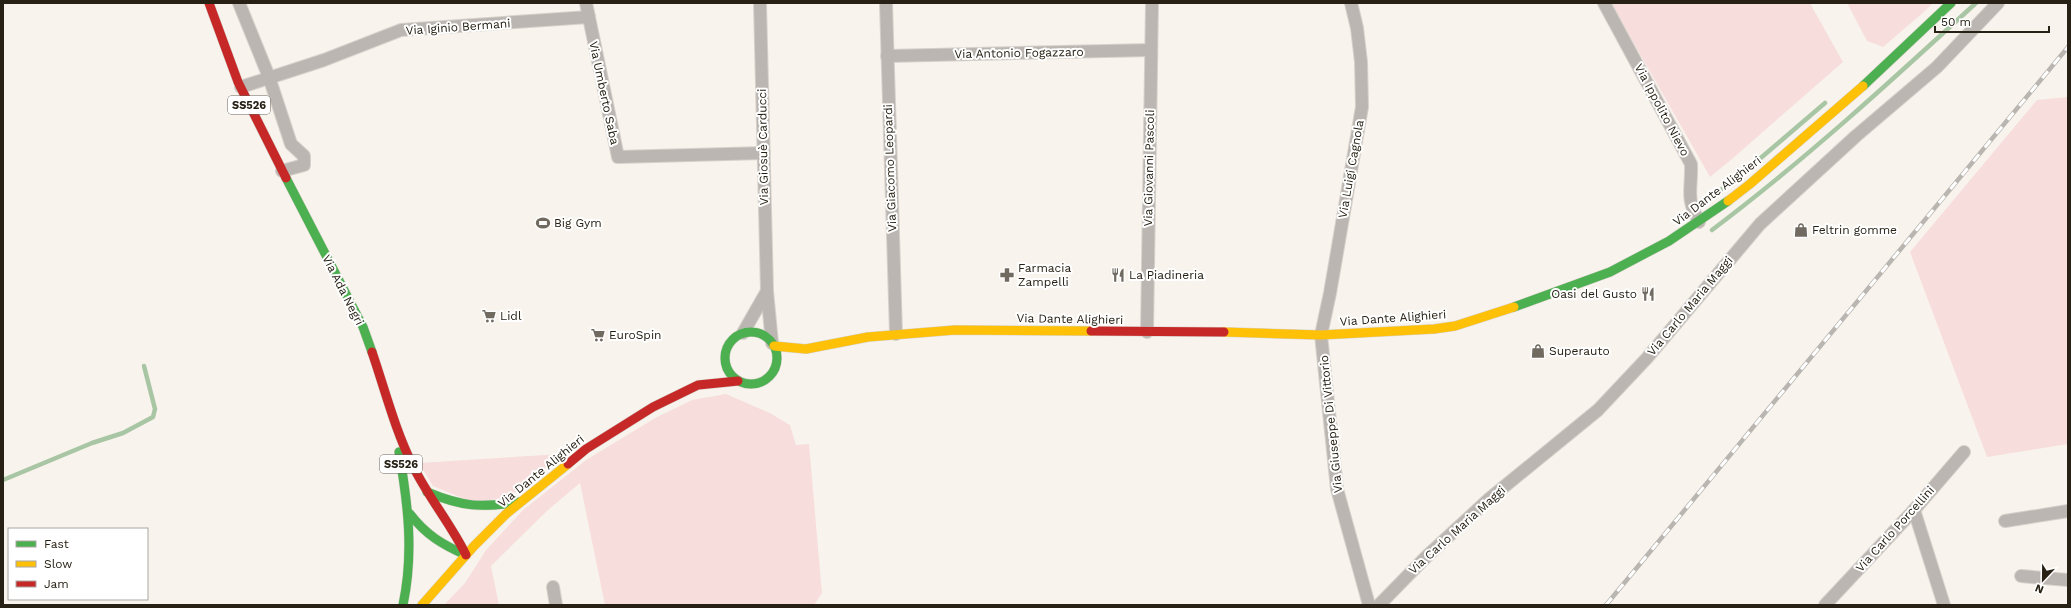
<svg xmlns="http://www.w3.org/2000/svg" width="2071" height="608" font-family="'Work Sans',sans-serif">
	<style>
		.green { fill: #f7dedc }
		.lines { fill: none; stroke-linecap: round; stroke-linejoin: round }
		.stream { stroke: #a8c6a4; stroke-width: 4.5 }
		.street-casing { stroke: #d6d1cb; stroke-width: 14 }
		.fast-casing { stroke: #d6d1cb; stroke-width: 10 }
		.slow-casing { stroke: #d6d1cb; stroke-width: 10 }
		.jam-casing { stroke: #d6d1cb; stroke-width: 10 }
		.street { stroke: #bcb6b2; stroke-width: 12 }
		.fast { stroke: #4caf50; stroke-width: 9 }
		.slow { stroke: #ffc107; stroke-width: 9 }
		.jam { stroke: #c62828; stroke-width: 9 }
		.rail-casing { stroke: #b9b5b1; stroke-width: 4.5 }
		.rail { stroke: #fff; stroke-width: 3; stroke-dasharray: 9; stroke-linecap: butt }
		.labels { text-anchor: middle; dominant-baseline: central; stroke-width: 4; stroke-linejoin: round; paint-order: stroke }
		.shield { fill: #fff; stroke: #68635a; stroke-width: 1 }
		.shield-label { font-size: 11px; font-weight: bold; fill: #272014 }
		.street-label { font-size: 12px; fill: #272014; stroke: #fff }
		.poi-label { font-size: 12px; fill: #272014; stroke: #fff; text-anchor: start }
	</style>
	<rect width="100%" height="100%" fill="#f8f4ed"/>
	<!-- green -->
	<g class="green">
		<polygon points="1611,3 1812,3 1811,5 1843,62 1732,159 1710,177"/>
		<polygon points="1847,3 1933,3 1925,11 1883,47 1867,41"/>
		<polygon points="2068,97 2068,444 1987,457 1910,252 2037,100"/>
		<polygon points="726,394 770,413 790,425 796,445 809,444 822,593 814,605 605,605 580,483 548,510 491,566 499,605 444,605 465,583 486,550 523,510 586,460 655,418 692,400"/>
		<polygon points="561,454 511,496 474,503 433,486 419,463"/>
	</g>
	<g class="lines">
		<!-- stream -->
		<g class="stream">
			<polyline points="1722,189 1735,180 1825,103"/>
			<path d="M1712,230c93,-70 179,-149 264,-227"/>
			<polyline points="3,480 92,443 123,433 153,417 155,409 144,366"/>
		</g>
		<defs>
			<g id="street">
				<polyline points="239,3 269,77 291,144 304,156 304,165 282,171"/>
				<polyline points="586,3 618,157 764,153"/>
				<polyline points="760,3 767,291 772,343"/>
				<polyline points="886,3 896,334"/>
				<polyline points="1351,3 1357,28 1361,62 1362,107 1330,293 1321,335 1337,489 1369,605"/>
				<path d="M1604,3l87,161c1,27 -6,32 8,58"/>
				<polyline points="887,56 1151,50"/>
				<polyline points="241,87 324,60 401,30 589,17"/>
				<polyline points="1147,332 1152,3"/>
				<polyline points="743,333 767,291"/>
				<polyline points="1914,510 1944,605"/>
				<polyline points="2005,521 2068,511"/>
				<polyline points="2021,576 2068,580"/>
				<polyline points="553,587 556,605"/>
				<polyline points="1379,605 1426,557 1489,499 1598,410 1647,358 1760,224 1856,136 1937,67 1998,3"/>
				<polyline points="1825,605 1914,510 1964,452"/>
			</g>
			<g id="fast">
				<polyline points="1863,86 1951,3"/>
				<polyline points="286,178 363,327 372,352"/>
				<polyline points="1514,307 1610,272 1669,241 1728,201"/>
				<circle cx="751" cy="358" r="26"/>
				<path d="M399,452c9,52 15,101 4,153"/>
				<path d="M427,492c36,15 54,16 93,10"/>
				<path d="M410,514c16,21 33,31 56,41"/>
			</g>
			<g id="slow">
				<polyline points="1728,201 1750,184 1863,86"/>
				<polyline points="1224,332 1321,335 1434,329 1455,326 1514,307"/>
				<polyline points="774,346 806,349 868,337 955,330 1091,331"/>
				<polyline points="422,605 474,546 506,514 568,464"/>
			</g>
			<g id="jam">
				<polyline points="209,3 238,82 286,178"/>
				<polyline points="1091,331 1224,332"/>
				<path d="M372,352c13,38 23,78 41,114 15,31 38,58 53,89"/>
				<polyline points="568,464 586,449 653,407 698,385 738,381"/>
			</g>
		</defs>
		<!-- street casing -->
		<use href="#street" class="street-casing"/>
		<!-- fast casing -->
		<use href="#fast" class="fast-casing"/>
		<!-- slow casing -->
		<use href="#slow" class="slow-casing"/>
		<!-- jam casing -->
		<use href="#jam" class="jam-casing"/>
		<!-- street -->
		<use href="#street" class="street"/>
		<!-- fast -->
		<use href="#fast" class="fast"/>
		<!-- slow -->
		<use href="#slow" class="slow"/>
		<!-- jam -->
		<use href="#jam" class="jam"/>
		<defs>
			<polyline id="rail" points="1606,605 2068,47"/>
		</defs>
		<!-- rail casing -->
		<use href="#rail" class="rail-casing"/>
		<!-- rail -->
		<use href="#rail" class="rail"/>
	</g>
	<!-- icons -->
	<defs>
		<symbol id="stadium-bare" viewBox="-9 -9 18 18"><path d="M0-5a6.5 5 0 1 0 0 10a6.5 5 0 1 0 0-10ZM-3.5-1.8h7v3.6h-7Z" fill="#706a60" stroke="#fff" stroke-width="2.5" paint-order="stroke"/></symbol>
		<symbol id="shop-bare" viewBox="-9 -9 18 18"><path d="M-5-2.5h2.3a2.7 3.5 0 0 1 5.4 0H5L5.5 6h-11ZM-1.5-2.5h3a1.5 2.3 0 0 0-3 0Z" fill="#706a60" stroke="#fff" stroke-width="2.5" paint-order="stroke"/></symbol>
		<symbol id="pharmacy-bare" viewBox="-9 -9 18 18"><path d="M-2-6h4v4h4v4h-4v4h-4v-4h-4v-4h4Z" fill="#706a60" stroke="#fff" stroke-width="2.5" paint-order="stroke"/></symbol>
		<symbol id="restaurant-bare" viewBox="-9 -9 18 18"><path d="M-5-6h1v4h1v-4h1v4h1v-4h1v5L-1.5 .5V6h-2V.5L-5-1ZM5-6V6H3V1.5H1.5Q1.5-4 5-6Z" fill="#706a60" stroke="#fff" stroke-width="2.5" paint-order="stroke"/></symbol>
		<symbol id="supermarket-bare" viewBox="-9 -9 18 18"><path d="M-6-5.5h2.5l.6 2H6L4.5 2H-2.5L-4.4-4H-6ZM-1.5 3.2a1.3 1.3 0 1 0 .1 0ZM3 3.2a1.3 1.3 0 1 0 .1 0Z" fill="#706a60" stroke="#fff" stroke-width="2.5" paint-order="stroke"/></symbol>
	</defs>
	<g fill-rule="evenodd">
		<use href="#stadium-bare" x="533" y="213" width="20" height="20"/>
		<use href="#shop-bare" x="1791" y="220" width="20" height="20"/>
		<use href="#pharmacy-bare" x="997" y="265" width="20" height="20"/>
		<use href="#restaurant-bare" x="1108" y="265" width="20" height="20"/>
		<use href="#restaurant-bare" x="1638" y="284" width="20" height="20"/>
		<use href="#supermarket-bare" x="479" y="306" width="20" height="20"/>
		<use href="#supermarket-bare" x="588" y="325" width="20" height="20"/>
		<use href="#shop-bare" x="1528" y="341" width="20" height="20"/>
	</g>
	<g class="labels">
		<!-- shield labels -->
		<g class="shield">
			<rect x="228" y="96" width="42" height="18" rx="3"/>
			<rect x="380" y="455" width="42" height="18" rx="3"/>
		</g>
		<g class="shield-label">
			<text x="249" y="105">SS526</text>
			<text x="401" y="464">SS526</text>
		</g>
		<!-- street labels -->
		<g class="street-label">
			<text transform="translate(458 27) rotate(-4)">Via Iginio Bermani</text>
			<text transform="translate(1019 53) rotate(-1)">Via Antonio Fogazzaro</text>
			<text transform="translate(604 93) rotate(78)">Via Umberto Saba</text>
			<text transform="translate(1662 110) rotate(62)">Via Ippolito Nievo</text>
			<text transform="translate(763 147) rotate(-91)">Via Giosuè Carducci</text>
			<text transform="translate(890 168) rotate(-92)">Via Giacomo Leopardi</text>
			<text transform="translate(1149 168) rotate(-89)">Via Giovanni Pascoli</text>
			<text transform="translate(1351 169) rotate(-80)">Via Luigi Cagnola</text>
			<text transform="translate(1717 191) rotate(-37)">Via Dante Alighieri</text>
			<text transform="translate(343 290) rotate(63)">Via Ada Negri</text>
			<text transform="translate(1690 306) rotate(-50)">Via Carlo Maria Maggi</text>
			<text transform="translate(1393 318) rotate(-4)">Via Dante Alighieri</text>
			<text transform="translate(1070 319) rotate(1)">Via Dante Alighieri</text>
			<text transform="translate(1331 424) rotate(-96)">Via Giuseppe Di Vittorio</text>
			<text transform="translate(541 471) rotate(-39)">Via Dante Alighieri</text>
			<text transform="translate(1895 529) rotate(-48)">Via Carlo Porcellini</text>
			<text transform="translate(1457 530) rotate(-42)">Via Carlo Maria Maggi</text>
		</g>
		<!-- poi labels -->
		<g class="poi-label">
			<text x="554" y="223">Big Gym</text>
			<text x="1812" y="230">Feltrin gomme</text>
			<text x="1018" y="268">Farmacia<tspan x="1018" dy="14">Zampelli</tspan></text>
			<text x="1129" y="275">La Piadineria</text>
			<text x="1637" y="294" text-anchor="end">Oasi del Gusto</text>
			<text x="500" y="316">Lidl</text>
			<text x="609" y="335">EuroSpin</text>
			<text x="1549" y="351">Superauto</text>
		</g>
	</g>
	<!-- border -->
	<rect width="2071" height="608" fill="none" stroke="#272014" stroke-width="8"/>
	<!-- legend -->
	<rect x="8" y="528" width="140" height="72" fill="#ffffff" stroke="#a9a6a1"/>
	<rect x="16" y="541" width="20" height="6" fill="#4caf50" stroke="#a9a6a1"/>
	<text x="44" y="548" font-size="12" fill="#272014">Fast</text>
	<rect x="16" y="561" width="20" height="6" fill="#ffc107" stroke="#a9a6a1"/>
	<text x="44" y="568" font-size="12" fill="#272014">Slow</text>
	<rect x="16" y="581" width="20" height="6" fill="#c62828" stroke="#a9a6a1"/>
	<text x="44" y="588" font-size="12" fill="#272014">Jam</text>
	<!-- north arrow -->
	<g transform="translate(2043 580) rotate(202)" stroke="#ffffff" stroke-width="3" paint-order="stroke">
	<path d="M0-3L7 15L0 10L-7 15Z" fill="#272014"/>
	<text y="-6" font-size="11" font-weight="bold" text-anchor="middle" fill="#272014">N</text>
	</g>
	<!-- scale -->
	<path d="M1935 26v6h114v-6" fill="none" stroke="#272014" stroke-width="2"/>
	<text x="1941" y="26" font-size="12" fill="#272014" stroke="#ffffff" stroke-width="3" paint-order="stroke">50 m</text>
</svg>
